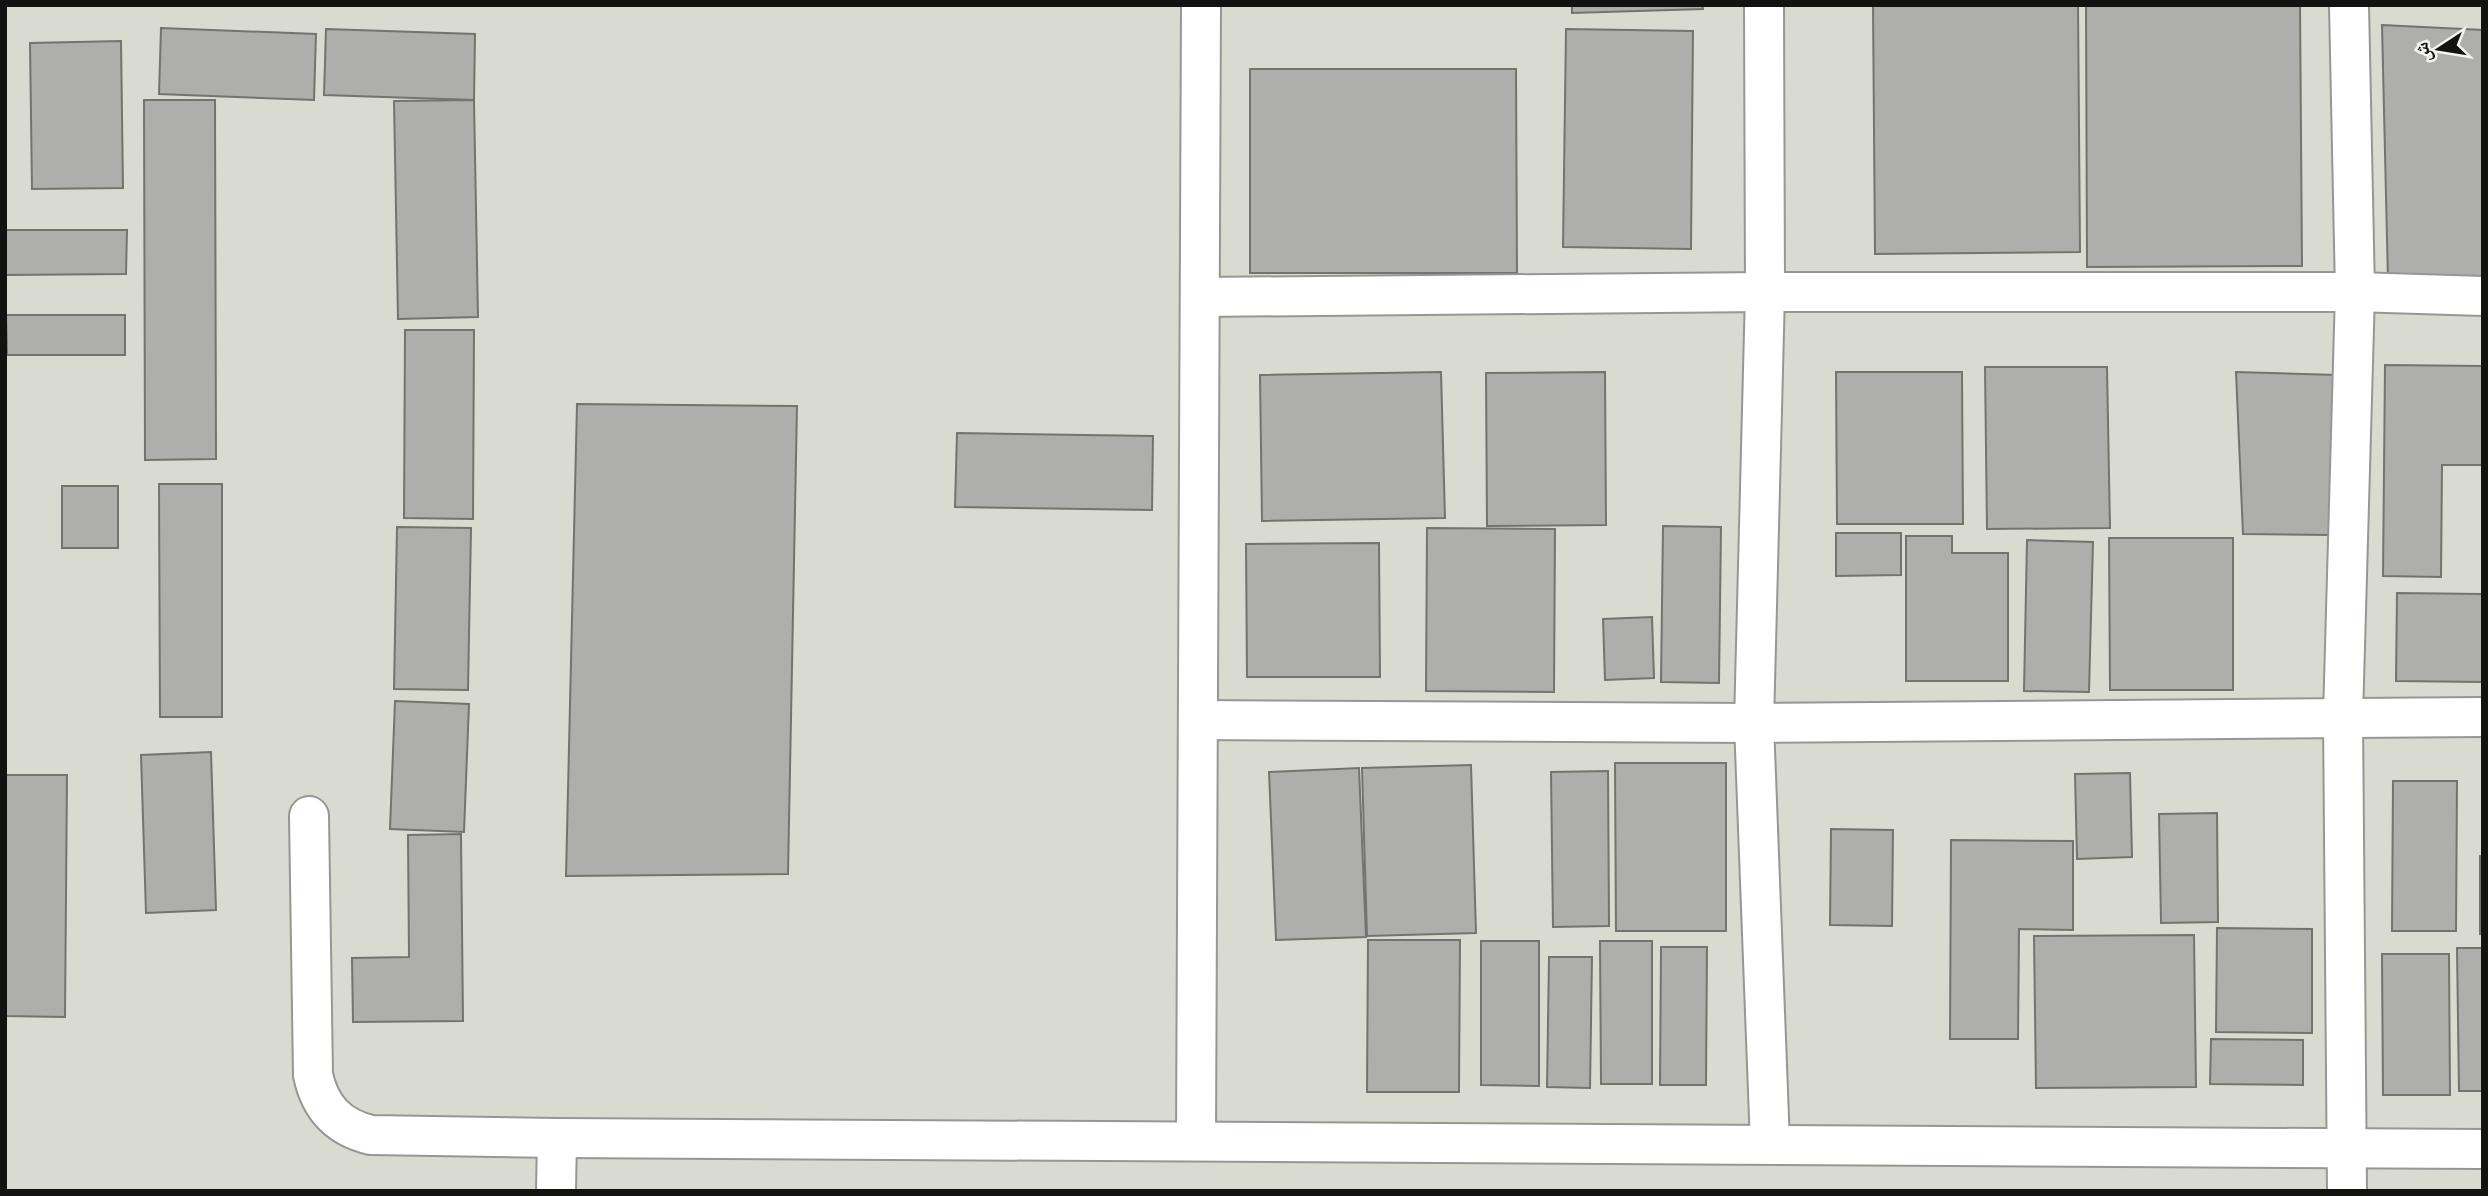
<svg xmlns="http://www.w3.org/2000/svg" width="2488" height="1196" font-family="'Exo 2','Noto Naskh Arabic',sans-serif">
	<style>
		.built { fill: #dadbd0 }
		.building { fill: #aeaeab; stroke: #737370; stroke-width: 2 }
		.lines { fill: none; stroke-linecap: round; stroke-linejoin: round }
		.minor-casing { stroke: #969794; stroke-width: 42 }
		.minor { stroke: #fff; stroke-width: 38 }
	</style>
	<rect width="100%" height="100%" fill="#e6e6e2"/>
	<!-- built -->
	<rect class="built" x="5" y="5" width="2478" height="1186"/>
	<!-- building -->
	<g class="building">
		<polygon points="1572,5 1702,5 1703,9 1572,13"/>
		<polygon points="1873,5 2078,5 2080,252 1875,254"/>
		<polygon points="2086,5 2300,5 2302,266 2087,267"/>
		<polygon points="2382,25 2483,30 2483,281 2388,281"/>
		<polygon points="161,28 316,34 314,100 159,94"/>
		<polygon points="326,29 475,34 474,100 324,95"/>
		<polygon points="1566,29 1693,31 1691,249 1563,247"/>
		<polygon points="121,41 123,188 32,189 30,43"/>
		<polygon points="1250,69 1516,69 1517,273 1250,273"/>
		<polygon points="144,100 215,100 216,459 145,460"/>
		<polygon points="474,100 478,317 398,319 394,101"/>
		<polygon points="5,230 127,230 126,274 5,275"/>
		<polygon points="6,315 125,315 125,355 7,355"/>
		<polygon points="405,330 474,330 473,519 404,518"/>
		<polygon points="2385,365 2483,366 2483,465 2442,465 2441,577 2383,576"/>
		<polygon points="1985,367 2107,367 2110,528 1987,529"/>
		<polygon points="1441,372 1445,518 1262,521 1260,375"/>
		<polygon points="1605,372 1606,525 1487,526 1486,373"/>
		<polygon points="1836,372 1962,372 1963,524 1837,524"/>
		<polygon points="2236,372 2337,375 2329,535 2243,534"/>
		<polygon points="577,404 797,406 788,874 566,876"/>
		<polygon points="957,433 1153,436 1152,510 955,507"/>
		<polygon points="159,484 222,484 222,717 160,717"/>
		<rect x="62" y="486" width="56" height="62"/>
		<polygon points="1663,526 1721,527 1719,683 1661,682"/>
		<polygon points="397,527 471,528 468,690 394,689"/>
		<polygon points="1427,528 1555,529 1554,692 1426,691"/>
		<polygon points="1836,533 1901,533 1901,575 1836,576"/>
		<polygon points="1906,536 1952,536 1952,553 2008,553 2008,681 1906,681"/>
		<polygon points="2109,538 2233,538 2233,690 2110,690"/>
		<polygon points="2027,540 2093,542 2089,692 2024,691"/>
		<polygon points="1379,543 1380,677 1247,677 1246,544"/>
		<polygon points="2397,593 2483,594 2483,682 2396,681"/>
		<polygon points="1652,617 1654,678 1605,680 1603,619"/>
		<polygon points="395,701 469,704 464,832 390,829"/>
		<polygon points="211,752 216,910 146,913 141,755"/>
		<polygon points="1615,763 1726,763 1726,931 1616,931"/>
		<polygon points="1471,765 1476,933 1367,936 1362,768"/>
		<polygon points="1359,768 1366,937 1276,940 1269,772"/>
		<polygon points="1608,771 1609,926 1553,927 1551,772"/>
		<polygon points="2130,773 2132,857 2077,859 2075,774"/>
		<polygon points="5,775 67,775 65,1017 5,1016"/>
		<polygon points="2393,781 2457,781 2456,931 2392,931"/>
		<polygon points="2217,813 2218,922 2161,923 2159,814"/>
		<polygon points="1831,829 1893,830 1892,926 1830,925"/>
		<polygon points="461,834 463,1021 353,1022 352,958 409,957 408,835"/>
		<polygon points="1951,840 2073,841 2073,930 2019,929 2018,1039 1950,1039"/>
		<rect x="2480" y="856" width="3" height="78"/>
		<polygon points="2217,928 2312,929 2312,1033 2216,1032"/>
		<polygon points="2194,935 2196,1087 2036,1088 2034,936"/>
		<polygon points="1368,940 1460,940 1459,1092 1367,1092"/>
		<polygon points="1481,941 1539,941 1539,1086 1481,1085"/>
		<polygon points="1600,941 1652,941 1652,1084 1601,1084"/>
		<polygon points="1661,947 1707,947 1706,1085 1660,1085"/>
		<polygon points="2457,948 2483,948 2483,1091 2459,1091"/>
		<polygon points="2382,954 2449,954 2450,1095 2383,1095"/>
		<polygon points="1549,957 1592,957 1590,1088 1547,1087"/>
		<polygon points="2211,1039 2303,1040 2303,1085 2210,1084"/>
	</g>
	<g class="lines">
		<defs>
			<g id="minor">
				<polyline points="1764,5 1765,292 1754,723 1770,1144"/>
				<polyline points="1200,297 1765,292 2355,292 2483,296"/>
				<polyline points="1198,720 1754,723 2483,717"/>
				<path d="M309,816l4,259c7,32 24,52 58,60l186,3 1926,11"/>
				<polyline points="1196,1141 1201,5"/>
				<polyline points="556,1191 557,1138"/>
				<polyline points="2347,1191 2343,717 2355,292 2349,5"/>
			</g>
		</defs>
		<!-- minor casing -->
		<use href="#minor" class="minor-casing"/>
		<!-- minor -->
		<use href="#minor" class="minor"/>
	</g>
	<!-- border -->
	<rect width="2488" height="1196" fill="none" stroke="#121211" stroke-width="14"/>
	<!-- north arrow -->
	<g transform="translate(2439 49) rotate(258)" stroke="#f3f3f0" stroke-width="5" paint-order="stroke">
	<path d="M0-5L12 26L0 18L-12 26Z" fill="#121211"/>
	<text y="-10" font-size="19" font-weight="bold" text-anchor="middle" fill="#121211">ش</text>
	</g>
</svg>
